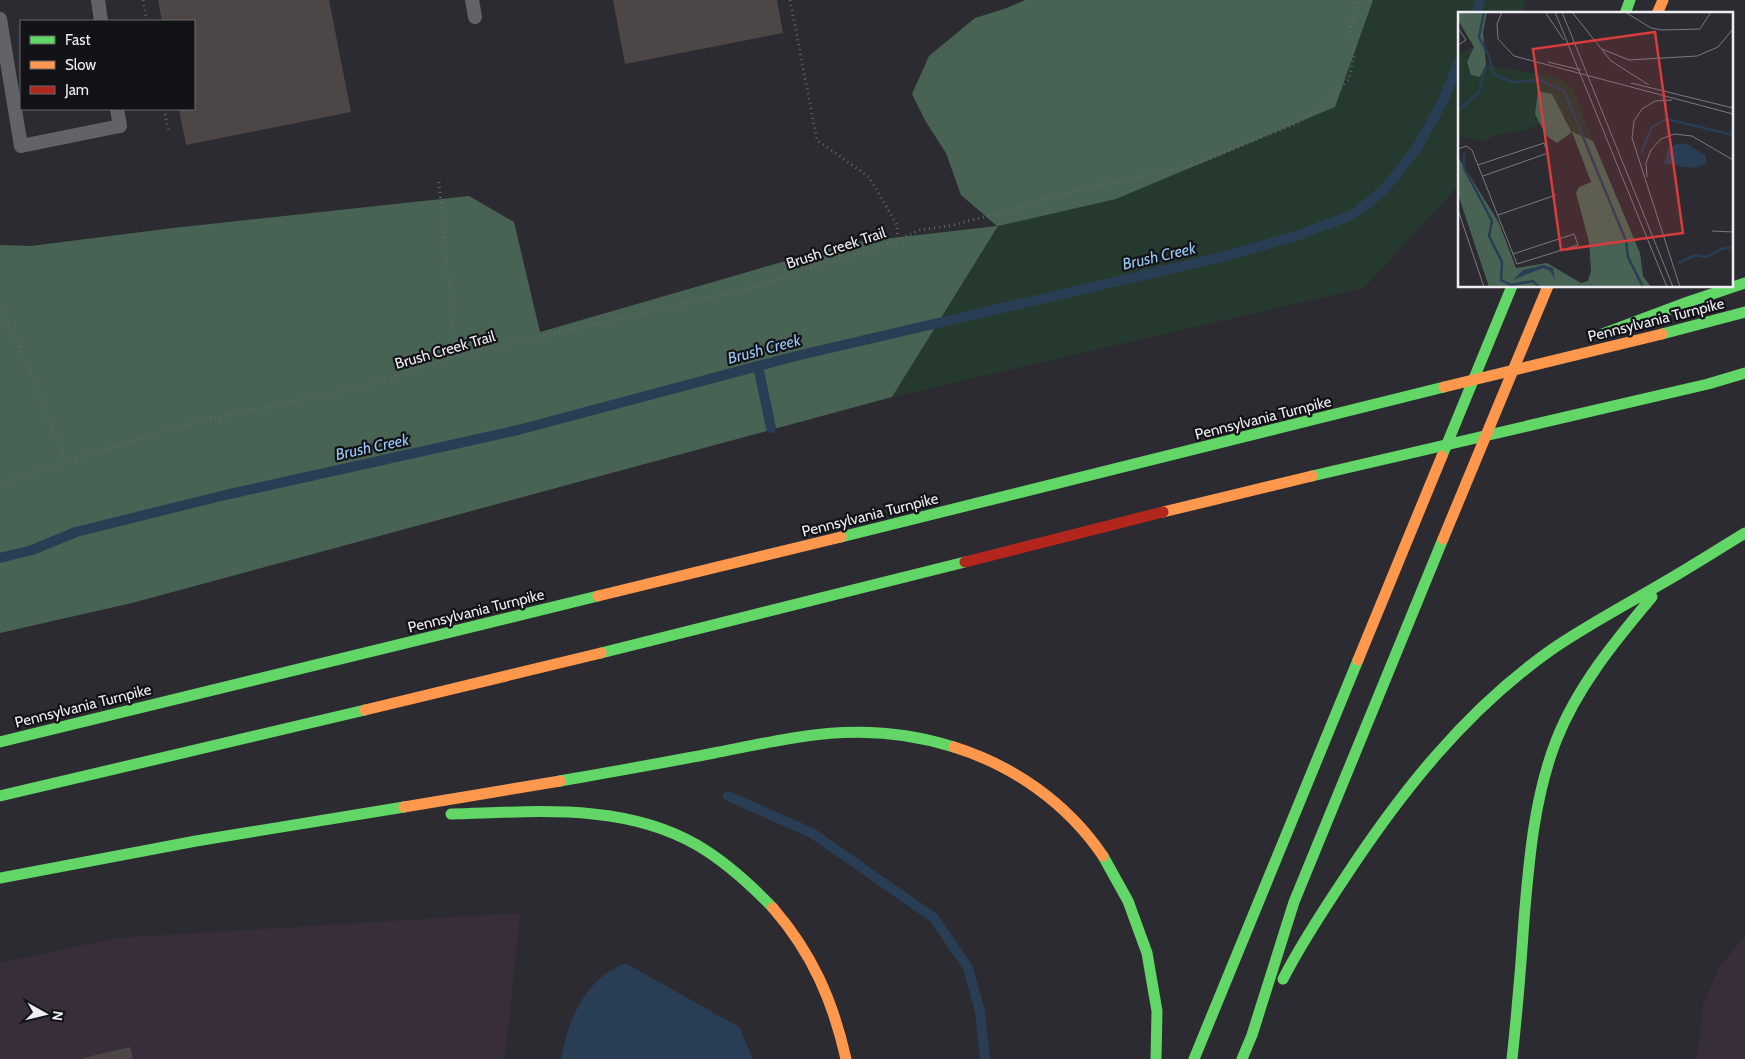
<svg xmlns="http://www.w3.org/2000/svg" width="1745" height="1059" font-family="Cabin,sans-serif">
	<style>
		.commercial { fill: #372d3b }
		.green { fill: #26392e }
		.forest { fill: #486354 }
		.water { fill: #293e54 }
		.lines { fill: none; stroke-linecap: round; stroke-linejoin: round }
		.stream { stroke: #293e54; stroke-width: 10 }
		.building { fill: #4c4647 }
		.path { stroke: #646467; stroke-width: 3; stroke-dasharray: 1 4; stroke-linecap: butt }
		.lane { stroke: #626267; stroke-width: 14 }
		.fast { stroke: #63d668; stroke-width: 11 }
		.slow { stroke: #ff974d; stroke-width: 11 }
		.jam { stroke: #b3261e; stroke-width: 11 }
		.labels { text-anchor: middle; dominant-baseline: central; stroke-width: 4.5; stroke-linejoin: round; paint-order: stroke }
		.street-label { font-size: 15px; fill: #ededf4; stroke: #131317 }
		.water-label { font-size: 16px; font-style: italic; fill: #97c4f0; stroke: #131317 }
		.inset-river { fill: none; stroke: #293e54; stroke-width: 2.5 }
		.inset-road { fill: none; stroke: #79797f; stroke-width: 1 }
		.view { fill: #d83c3c; fill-opacity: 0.15; stroke: #d83c3c; stroke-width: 2.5 }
		.inset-edge { fill: none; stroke: #ededf4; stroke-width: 2.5 }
	</style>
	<rect width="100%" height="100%" fill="#2c2b31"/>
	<!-- commercial -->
	<g class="commercial">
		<polygon points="520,913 505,1059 0,1059 0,963 116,938"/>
		<polygon points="1745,936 1745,1059 1697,1059 1703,1005 1719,967"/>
	</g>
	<!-- green -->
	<polygon class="green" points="1373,0 1526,0 1522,14 1459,14 1459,185 1364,288 892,397 998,226 1116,199 1335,107"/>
	<!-- forest -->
	<polygon class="forest" points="1025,0 1373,0 1335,107 1116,199 998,226 892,397 132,603 0,633 0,245 31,246 173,228 469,196 514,222 540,332 848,243 997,226 961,195 946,153 926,122 912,94 929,56 975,18 1007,8"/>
	<!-- water -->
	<path class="water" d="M625,963l114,64 14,32h-192c6,-32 17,-63 43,-84 6,-5 14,-8 21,-12z"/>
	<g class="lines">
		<!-- stream -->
		<g class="stream">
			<polyline points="1477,14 1480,0"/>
			<polyline points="758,366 771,428"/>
			<polyline points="0,558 32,550 76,532 225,495 518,430 796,356 1218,258 1296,236 1352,215 1383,191 1417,148 1443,101 1459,62"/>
			<polyline points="728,796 812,833 934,918 968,968 980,1011 985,1059"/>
		</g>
	</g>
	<!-- building -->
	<g class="building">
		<polygon points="158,0 329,0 351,112 186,145 179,109 194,109 194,21 162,21"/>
		<polygon points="613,0 777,0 783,33 625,64"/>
		<polygon points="130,1047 133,1059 83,1059 83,1058"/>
	</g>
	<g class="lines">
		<!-- path -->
		<g class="path">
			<polyline points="143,0 147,21"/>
			<polyline points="790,0 817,140 869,177 897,225 898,240"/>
			<polyline points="164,109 169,133"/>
			<polyline points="439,182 456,356"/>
			<polyline points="0,306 20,346 66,462"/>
			<polyline points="0,484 93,453 205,420 360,388 456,356 747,289 898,240 920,230 949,226 980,218 1016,209 1056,195 1194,165 1298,123 1336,93 1349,79 1354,54 1350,29 1359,0"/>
		</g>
		<!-- lane -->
		<g class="lane">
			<polyline points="98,0 101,21"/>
			<polyline points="472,0 475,17"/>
			<polyline points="0,19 21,146 120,126 117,109"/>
		</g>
		<!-- fast -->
		<g class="fast">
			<polyline points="1625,14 1630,0"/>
			<polyline points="1662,334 1745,312"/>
			<polyline points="1600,335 1688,302 1745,283"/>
			<polyline points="1442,456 1512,286"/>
			<polyline points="1312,476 1708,384 1745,373"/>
			<polyline points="841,537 1444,387"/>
			<polyline points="601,653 965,562"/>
			<polyline points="0,742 598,596"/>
			<path d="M560,781c51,-9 103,-18 154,-28 87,-17 152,-34 240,-6"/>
			<polyline points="0,796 365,710"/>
			<path d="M451,814c82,-2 172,-12 246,31 29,17 53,39 76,63"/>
			<polyline points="1103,856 1128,901 1147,953 1157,1011 1156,1059"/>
			<polyline points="0,878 196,841 404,807"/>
			<path d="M1283,979c18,-35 39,-67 61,-100 57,-87 121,-168 207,-229 35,-24 73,-44 110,-66 28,-16 56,-34 84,-51"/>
			<polyline points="1194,1059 1358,660"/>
			<polyline points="1242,1059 1252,1035 1294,902 1443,539"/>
			<path d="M1512,1059c5,-46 9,-93 12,-139 5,-60 10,-122 32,-179 21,-54 59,-100 96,-144"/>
		</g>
		<!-- slow -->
		<g class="slow">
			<polyline points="1657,14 1663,0"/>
			<polyline points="1444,387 1662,334"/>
			<polyline points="1163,512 1312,476"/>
			<polyline points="1443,539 1548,286"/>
			<polyline points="598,596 841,537"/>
			<polyline points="1358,660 1442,456"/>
			<polyline points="365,710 601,653"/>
			<path d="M954,747c60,19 113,56 149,109"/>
			<polyline points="404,807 560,781"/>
			<path d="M773,908c39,45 60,93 73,151"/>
		</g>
		<!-- jam -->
		<polyline class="jam" points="965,562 1163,512"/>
	</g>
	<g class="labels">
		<!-- street labels -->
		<g class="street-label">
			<text transform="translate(836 248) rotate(-18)">Brush Creek Trail</text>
			<text transform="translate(1656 320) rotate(-14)">Pennsylvania Turnpike</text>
			<text transform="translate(445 350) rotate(-16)">Brush Creek Trail</text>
			<text transform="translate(1263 418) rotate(-14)">Pennsylvania Turnpike</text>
			<text transform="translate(870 515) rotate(-14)">Pennsylvania Turnpike</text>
			<text transform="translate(476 611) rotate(-14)">Pennsylvania Turnpike</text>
			<text transform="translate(83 706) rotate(-14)">Pennsylvania Turnpike</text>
		</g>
		<!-- water labels -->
		<g class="water-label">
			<text transform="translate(1159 256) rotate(-13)">Brush Creek</text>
			<text transform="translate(764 349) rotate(-15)">Brush Creek</text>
			<text transform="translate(372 447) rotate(-12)">Brush Creek</text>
		</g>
	</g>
	<!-- overview -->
	<g transform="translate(1458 12)">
		<rect width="275" height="275" fill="#2c2b31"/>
		<path d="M16,35l-7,15 13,15 6,-12 71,12 16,11 20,53 -22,-10 -5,-13 -31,-4 5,10 -16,7 -25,3 -17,8 -24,-6v-81z" fill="#26392e"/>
		<path d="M0,0h29l-4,20 3,33 -6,12 -9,-2 -4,-13 7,-15 -16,-27zM80,79l14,3 19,37 22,10 47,112 3,23 8,11h-162l-31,-93v-37l41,66 17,45 31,-5 34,20 7,-2 3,-10 -2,-29 -13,-49 3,-6 12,-5 -19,-50 -15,11 -9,-6 -8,-13 -5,-10z" fill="#486354"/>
		<path d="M221,131l8,1 18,11 2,9 -15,4 -28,-4 4,-16zM86,253l9,3 2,12 -5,-9 -7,-3 -30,12 10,-10z" fill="#293e54"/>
		<path class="inset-river" d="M26,0l-5,25 10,19 4,18 19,8 29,-2 23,11 62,150 2,16 15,30M0,99l21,-19 6,-23 4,-3M6,141v15l28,53 -3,15 13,26 -1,18 10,5 22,-4 6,6M183,141l11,-26 15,-8 66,16M220,251l18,-8 11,2 14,-8 12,-2"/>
		<path class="inset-road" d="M44,0l-5,12 1,15 16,17 219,58M87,0l19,28M97,0l112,275M104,0l111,275M114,0l39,49 38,24M167,0l26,16 11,2 38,-1 11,-17M0,16l8,12 -8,5M144,37l27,11 68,-4 21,-9 15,-18M90,50l33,8M173,71l102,25M214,88l-17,1 -13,8 -8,12 -2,17 48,149M0,137l8,-3 6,4 45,114 61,-19 -4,-11 -61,20M20,153l66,-22 4,10 -65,23M189,165l-1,-14 5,-13 10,-11 13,-5 18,2 41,24M0,198l26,77M40,203l58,-20M254,219l21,1"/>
		<path class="view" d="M197,20l28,201 -122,17 -28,-201z"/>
		<rect width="275" height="275" class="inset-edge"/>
	</g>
	<!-- legend -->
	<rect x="20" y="20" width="175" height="90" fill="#131317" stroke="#6a6a6f"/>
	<rect x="30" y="36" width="25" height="8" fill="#63d668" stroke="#6a6a6f"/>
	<text x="65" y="45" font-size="15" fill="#ededf4">Fast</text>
	<rect x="30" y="61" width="25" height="8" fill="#ff974d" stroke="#6a6a6f"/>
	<text x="65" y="70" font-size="15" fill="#ededf4">Slow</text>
	<rect x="30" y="86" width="25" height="8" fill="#b3261e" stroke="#6a6a6f"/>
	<text x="65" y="95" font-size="15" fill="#ededf4">Jam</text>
	<!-- north arrow -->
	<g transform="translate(45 1014) rotate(98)" stroke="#131317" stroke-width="4" paint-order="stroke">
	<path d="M0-4L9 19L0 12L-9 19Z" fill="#ededf4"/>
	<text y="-8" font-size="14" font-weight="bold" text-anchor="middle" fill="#ededf4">N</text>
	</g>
</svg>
